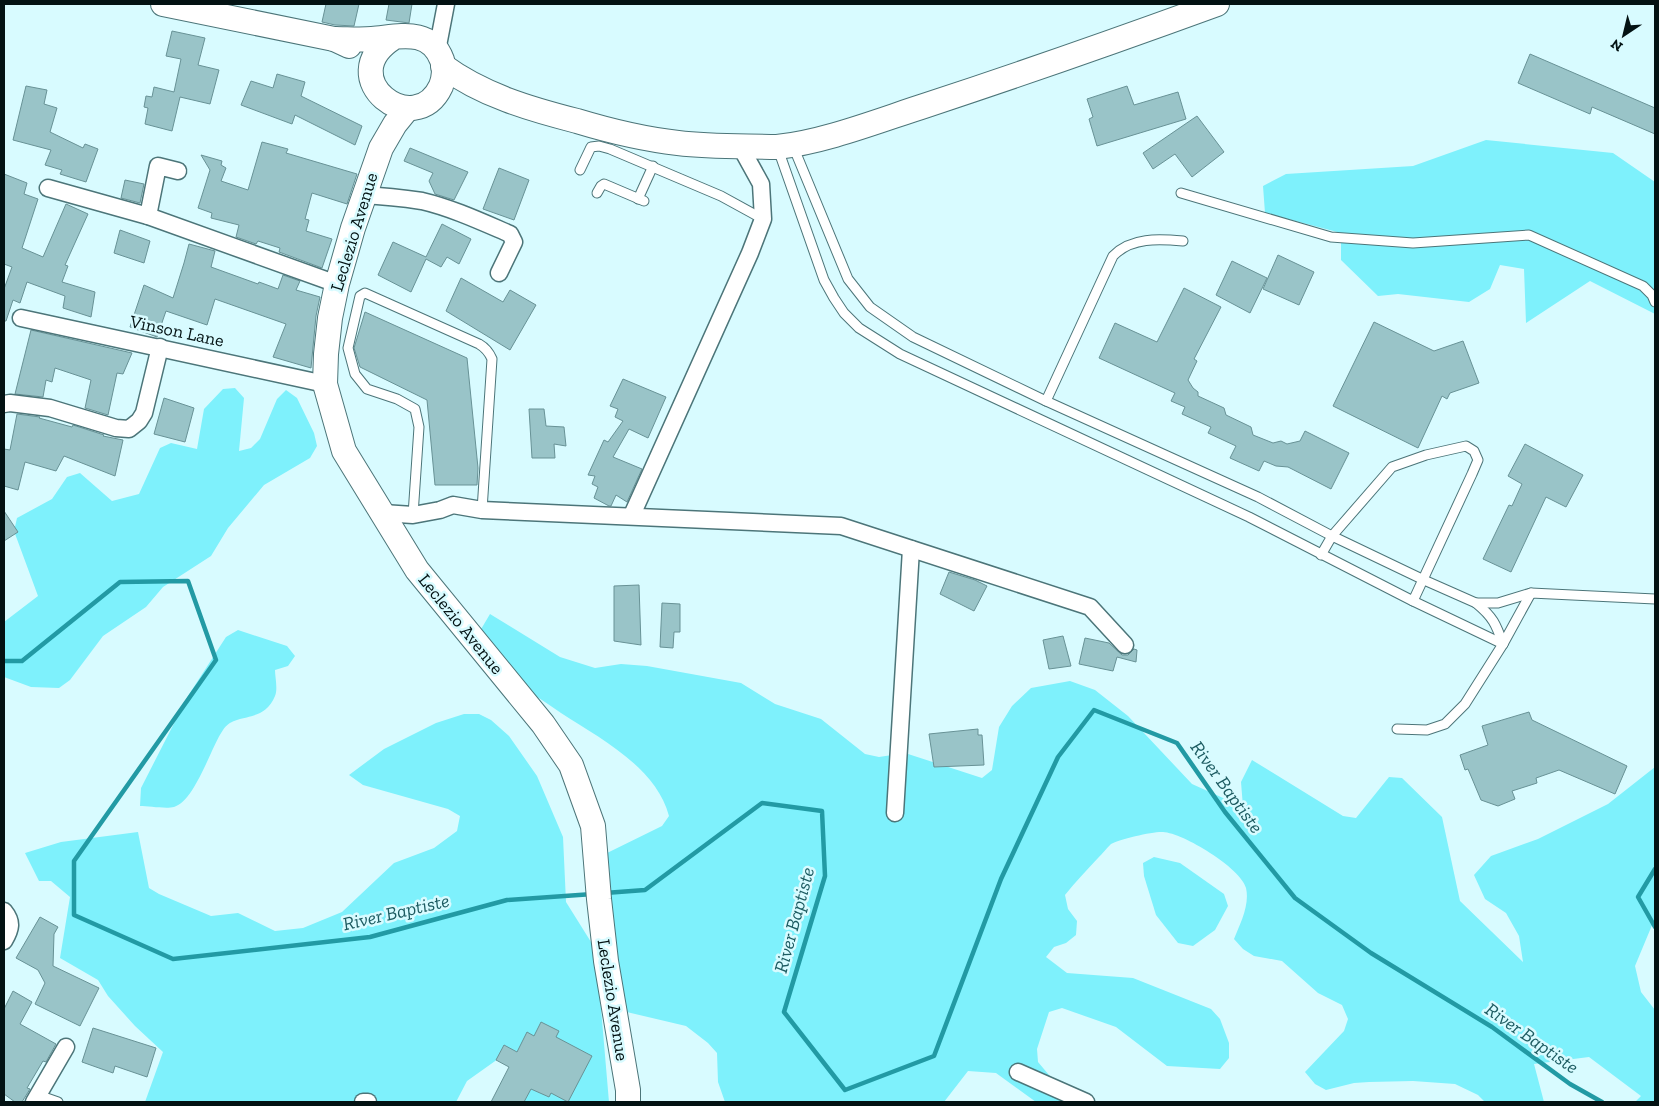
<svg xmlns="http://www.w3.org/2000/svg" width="1659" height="1106" font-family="'Zilla Slab',serif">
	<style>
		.green { fill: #7ef1fc }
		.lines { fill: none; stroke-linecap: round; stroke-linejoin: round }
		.stream { stroke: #229aa4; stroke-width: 4.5 }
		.building { fill: #99c4c8; stroke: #689296 }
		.lane-casing { stroke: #4c7579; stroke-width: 11 }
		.street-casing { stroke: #4c7579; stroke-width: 19 }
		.secondary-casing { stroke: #4c7579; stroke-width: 26 }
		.lane { stroke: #fff; stroke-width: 9 }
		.street { stroke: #fff; stroke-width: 16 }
		.secondary { stroke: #fff; stroke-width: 24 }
		.labels { text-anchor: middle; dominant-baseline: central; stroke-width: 5; stroke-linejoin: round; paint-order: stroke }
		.street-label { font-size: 18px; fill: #031213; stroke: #d8fbff }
		.water-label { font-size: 19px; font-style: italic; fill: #1c5b61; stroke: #d8fbff }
	</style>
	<rect width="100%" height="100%" fill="#d8fbff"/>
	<!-- green -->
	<g class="green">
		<polygon points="1486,140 1613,153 1655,182 1655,314 1590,281 1526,323 1524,269 1500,265 1490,289 1469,302 1398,294 1378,296 1341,260 1341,233 1265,213 1263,186 1286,174 1413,166"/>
		<polygon points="235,388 244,398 239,451 251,448 260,439 277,399 286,390 297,398 314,433 317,446 310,458 264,485 228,528 211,556 163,587 146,607 103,636 70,680 59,688 31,687 4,677 4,622 38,596 14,531 17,518 52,499 67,477 80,473 112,501 139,494 160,448 171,443 197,449 204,409 223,389"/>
		<path d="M490,614l70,43 35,11 26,-4 26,2 94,17 34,21 46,15 44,35 14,3 26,-4 77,25 10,-8 7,-43 13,-21 19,-18 39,-7 25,9 33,26 64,68 51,23 -2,-25 11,-22 91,56 13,2 33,-41 13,1 40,39 18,84 63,61 -4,-26 -13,-23 -21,-14 -11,-24 17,-19 47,-17 70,-35 47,-37v151l-20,48 6,26 14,18v92h-20l6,-6 -52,-39 -55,7 10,38h-59l-7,-7 -23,-11 -42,-3 -44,1 -15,1 -28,7 -11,-6 -10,-12 39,-41 4,-12 -6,-14 -24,-12 -36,-32 -28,-5 -11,-7 -9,-10c6,-15 16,-34 12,-51 -5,-20 -63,-55 -83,-56 -8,-1 -44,7 -52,12 -4,4 -9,10 -13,14 -11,12 -23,24 -33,37l3,14 9,12 -1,14 -10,8 -12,4 -8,10 21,16 66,5 78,31 9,10 9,24v15l-9,11 -53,-3 -51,-39 -54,-19 -13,4 -12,37 1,13 27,32 -2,8h-27l-40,-29 -28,-2 -24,31h-219l-7,-20 -1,-29 -9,-10 -22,-17 -72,-17 -11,-154 59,-29 7,-10c-13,-49 -68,-77 -108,-103 -26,-18 -53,-35 -80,-53l-4,-24z"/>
		<path d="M238,630l49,16 8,10 -7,10 -13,4c0,7 3,19 0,26 -12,29 -40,15 -52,34 -12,17 -28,71 -49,77 -8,2 -26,-1 -34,-1l1,-18 47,-92 38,-59z"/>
		<polygon points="464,714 479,714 491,720 509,736 537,776 563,837 566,902 596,950 609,1102 523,1102 533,1086 533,1072 498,1059 467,1081 456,1102 145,1102 163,1052 135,1026 108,996 98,980 60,958 70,897 51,881 39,881 25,853 61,842 138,832 149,888 159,894 211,916 238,913 275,931 303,928 342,912 394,863 434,848 457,831 460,816 448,809 363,785 349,775 384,749 436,723"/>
		<polygon points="1154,857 1180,863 1224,894 1228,906 1215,930 1193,946 1178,943 1156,915 1144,876 1143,863"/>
	</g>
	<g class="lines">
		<!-- stream -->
		<g class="stream">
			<polyline points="4,661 22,661 120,582 188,581 216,660 74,861 74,915 173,959 370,937 507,900 593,894"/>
			<polyline points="1655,869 1638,897 1655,927"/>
			<polyline points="605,893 645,890 762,803 822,811 825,876 784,1012 845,1090 934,1056 1001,879 1058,757 1094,710 1177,743 1225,812 1295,898 1371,953 1492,1027 1570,1084 1602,1102"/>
		</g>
	</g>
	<!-- building -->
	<g class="building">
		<polygon points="326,4 359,4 354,26 335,25 322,22"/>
		<polygon points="389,4 412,4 409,23 386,20"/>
		<polygon points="172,31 205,38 198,65 219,70 210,104 180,97 172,131 145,124 148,108 144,107 146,96 152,97 154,87 174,92 181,59 166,56"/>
		<polygon points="1530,54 1655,108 1655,134 1592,107 1590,114 1518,83"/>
		<polygon points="277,74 305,82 301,96 362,126 355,145 295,115 292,124 241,105 251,81 273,88"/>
		<polygon points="26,86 47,90 44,104 57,108 50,132 83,148 85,144 98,149 86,182 60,174 62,170 45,165 51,150 13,140"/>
		<polygon points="1127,86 1134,105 1178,92 1186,119 1097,146 1089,119 1093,117 1087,99"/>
		<polygon points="1197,116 1224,152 1192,177 1175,154 1153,169 1143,153"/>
		<polygon points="262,142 288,149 286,153 357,174 347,204 312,193 305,219 309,220 306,231 332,239 322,268 279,252 280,248 258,241 256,244 236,237 239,225 211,218 212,213 198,208 210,170 201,155 222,161 221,165 226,168 221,181 248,190"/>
		<polygon points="410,148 468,172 454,200 435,194 429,181 433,173 404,161"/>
		<polygon points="499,168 529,180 514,220 483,209"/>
		<polygon points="4,174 27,183 24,194 38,199 22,248 43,257 66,204 88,214 65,265 68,266 62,282 95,292 91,317 63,308 65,296 27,282 20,303 13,300 6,321 4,321 4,289 12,267 4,264"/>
		<polygon points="125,180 144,184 140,203 121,198"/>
		<polygon points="442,224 471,239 459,264 447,257 441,267 426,259 411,292 378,275 393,242 426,257"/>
		<polygon points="120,230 150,241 144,263 114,253"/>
		<polygon points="189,244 215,251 211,267 258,284 259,282 278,289 283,275 300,281 296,290 320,297 316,316 311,368 273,357 286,324 215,299 207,325 166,311 157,337 130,327 144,285 173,298 184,263"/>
		<polygon points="1278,255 1314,272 1299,305 1263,289"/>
		<polygon points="1232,261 1267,278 1250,313 1216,295"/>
		<polygon points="461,278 503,302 510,290 536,305 510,350 446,311"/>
		<polygon points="1184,288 1221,307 1194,359 1197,361 1188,380 1193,388 1198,392 1198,396 1224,408 1226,415 1251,427 1253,435 1273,443 1281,441 1287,444 1300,441 1305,431 1349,453 1331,489 1288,467 1276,466 1264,461 1259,471 1230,458 1236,446 1208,433 1211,427 1182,414 1185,407 1171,401 1175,393 1099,358 1115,323 1157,342"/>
		<polygon points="365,312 467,358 478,468 477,485 435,485 427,400 360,367 354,348"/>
		<polygon points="1374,322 1434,351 1463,341 1479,383 1450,393 1447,399 1442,396 1418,448 1333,406"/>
		<polygon points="31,330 132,353 123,374 117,373 108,415 85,408 91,380 55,368 52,382 46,380 43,397 15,394"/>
		<polygon points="623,379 666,397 648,438 629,429 613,457 642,469 627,502 616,495 611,506 609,506 594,498 598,487 592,484 595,476 588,475 604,440 608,442 623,421 615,417 618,409 610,406"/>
		<polygon points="164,398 194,408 185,442 154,434"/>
		<polygon points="529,409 544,409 546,426 564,427 566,446 554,444 555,458 532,458"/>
		<polygon points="17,414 40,417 39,418 72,427 73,425 104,435 103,436 123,440 115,476 64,456 56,471 25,462 18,490 4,486 4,449 10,450"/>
		<polygon points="1525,444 1583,475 1566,507 1546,497 1511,572 1483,559 1509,505 1512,506 1522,484 1508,476"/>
		<polygon points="4,511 18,532 4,541"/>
		<polygon points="949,572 975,580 987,586 974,611 940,594"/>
		<polygon points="639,585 641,645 614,641 614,586"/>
		<polygon points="662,603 680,604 680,632 674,632 673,648 660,647"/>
		<polygon points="1063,636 1071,666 1049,669 1043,640"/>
		<polygon points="1085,638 1109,643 1122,655 1128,655 1134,649 1137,650 1136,662 1117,657 1113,671 1079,664"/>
		<polygon points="1529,712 1532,720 1627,766 1615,794 1559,770 1536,778 1537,783 1512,791 1515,799 1498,806 1481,800 1468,769 1465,770 1460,755 1488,745 1482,726"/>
		<polygon points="978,729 978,735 982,735 984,765 934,767 929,734"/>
		<polygon points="40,917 58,927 54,934 53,966 99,988 80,1026 35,1004 45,983 38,970 16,958"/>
		<polygon points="13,991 32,1002 20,1024 56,1044 46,1062 43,1061 27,1088 30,1089 22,1102 15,1102 4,1094 4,1009"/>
		<polygon points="541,1022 559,1031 556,1037 592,1056 568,1102 551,1093 549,1097 531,1089 524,1102 491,1102 509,1067 496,1060 504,1045 517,1052 527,1032 534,1036"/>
		<polygon points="93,1028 156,1048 147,1077 115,1066 113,1073 82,1062"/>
	</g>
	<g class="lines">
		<defs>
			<g id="lane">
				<polyline points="793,146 848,279 870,307 913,337 1046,401 1258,497 1332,536 1424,580 1476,603 1498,603 1531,593 1655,599"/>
				<polyline points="778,149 824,280 834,298 844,313 859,328 900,354 1249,517 1413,601 1503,644"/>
				<polyline points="580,170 591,147 599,146 610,149 721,196 763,219"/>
				<polyline points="597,193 601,186 604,184 644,201"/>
				<polyline points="1181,193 1331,237 1413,243 1529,235 1643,286 1652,295 1655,302"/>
				<polyline points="638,199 653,166"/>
				<path d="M1046,401l67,-145c18,-19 46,-17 70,-15"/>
				<path d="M413,515l6,-88 -4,-18 -18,-10 -30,-10 -12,-15 -7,-26 12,-52 5,-3 114,51c7,4 10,8 13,15l-10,151"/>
				<polyline points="1321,555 1332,536 1392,467 1426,455 1466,446 1474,451 1478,460 1472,474 1413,601"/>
				<path d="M1476,603c17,14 20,21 27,41"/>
				<polyline points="1397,729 1427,730 1445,724 1465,704 1503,644 1531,593"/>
				<polyline points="38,1095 58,1102"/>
			</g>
			<g id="street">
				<polyline points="437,51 446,4"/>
				<polyline points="48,188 148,216 337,284"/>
				<path d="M363,195c20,1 39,3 59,6 30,7 60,21 88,33l4,8 -15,31"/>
				<polyline points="148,216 158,166 178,171"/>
				<polyline points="21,318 325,384"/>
				<polyline points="4,404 10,403 50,408 116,428 129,429 139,421 144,413 160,347"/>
				<polyline points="383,513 413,515 440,510 453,505 482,510 841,526 1090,607 1125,645"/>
				<polyline points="632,515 750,253 763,219 761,184 740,146"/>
				<polyline points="895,813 911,549"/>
				<path d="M4,911c9,11 7,18 0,30"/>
				<polyline points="1018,1072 1086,1102"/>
				<polyline points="34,1102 66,1047"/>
				<polyline points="363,1102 368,1102"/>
			</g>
			<g id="secondary">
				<polyline points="163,4 334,39 349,46"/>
				<path d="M334,39c13,0 26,1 38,0 26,-2 58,-12 70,21 3,8 2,18 -1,26 -26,56 -110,-8 -48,-48"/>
				<path d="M443,66c39,29 87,43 134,55 33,10 66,18 101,22 32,4 66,3 99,4 48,-5 103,-27 150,-42 97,-32 194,-66 290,-101"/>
				<polyline points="408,108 395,124 381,148 353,228 337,284 330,318 326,354 325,384 344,451 417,570 543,724 571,765 593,826 599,899 606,961 628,1090 628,1102"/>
			</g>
		</defs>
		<!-- lane casing -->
		<use href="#lane" class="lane-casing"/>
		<!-- street casing -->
		<use href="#street" class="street-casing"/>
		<!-- secondary casing -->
		<use href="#secondary" class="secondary-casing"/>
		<!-- lane -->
		<use href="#lane" class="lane"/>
		<!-- street -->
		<use href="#street" class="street"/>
		<!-- secondary -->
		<use href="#secondary" class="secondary"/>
	</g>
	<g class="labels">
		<!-- street labels -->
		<g class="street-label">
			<text transform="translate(354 232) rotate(-73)">Leclezio Avenue</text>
			<text transform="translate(177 331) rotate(12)">Vinson Lane</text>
			<text transform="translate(461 624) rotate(51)">Leclezio Avenue</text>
			<text transform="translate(613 1000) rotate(81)">Leclezio Avenue</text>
		</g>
		<!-- water labels -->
		<g class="water-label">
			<text transform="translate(1227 787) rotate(54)">River Baptiste</text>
			<text transform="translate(396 912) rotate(-13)">River Baptiste</text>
			<text transform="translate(794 920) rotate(-75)">River Baptiste</text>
			<text transform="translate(1532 1038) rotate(35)">River Baptiste</text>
		</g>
	</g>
	<!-- border -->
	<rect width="1659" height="1106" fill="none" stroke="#031213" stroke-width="10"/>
	<!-- north arrow -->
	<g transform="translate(1624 35) rotate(215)" stroke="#d8fbff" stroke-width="4" paint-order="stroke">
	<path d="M0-4L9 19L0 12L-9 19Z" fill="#031213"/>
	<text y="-8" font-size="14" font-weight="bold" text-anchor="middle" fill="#031213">N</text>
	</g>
</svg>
